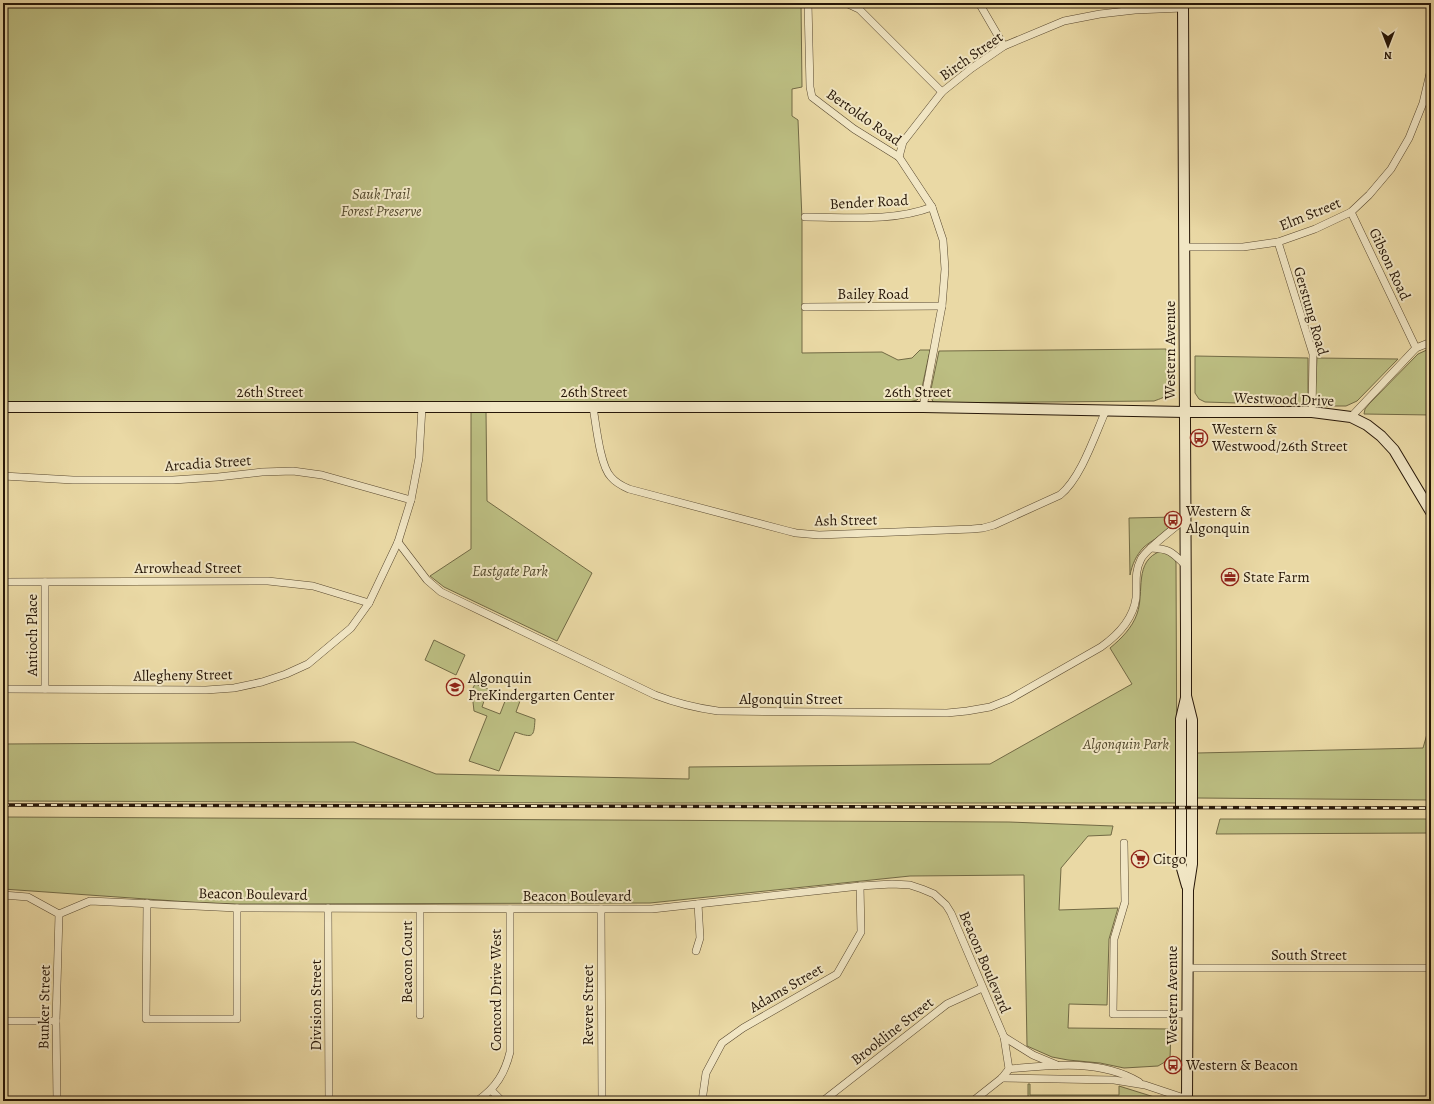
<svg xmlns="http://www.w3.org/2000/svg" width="1434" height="1104" font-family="Alegreya,serif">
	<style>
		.green { fill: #bcbe82; stroke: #726a45 }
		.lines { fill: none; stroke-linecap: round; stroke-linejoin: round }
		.street-casing { stroke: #58482f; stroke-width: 8 }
		.secondary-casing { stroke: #271708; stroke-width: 12 }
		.street { stroke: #f1e6c4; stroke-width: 7 }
		.secondary { stroke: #f1e6c4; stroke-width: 10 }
		.rail-casing { stroke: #271708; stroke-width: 3.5 }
		.rail { stroke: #f1e6c4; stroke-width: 2; stroke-dasharray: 6; stroke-linecap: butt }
		.labels { text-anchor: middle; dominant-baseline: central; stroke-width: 4; stroke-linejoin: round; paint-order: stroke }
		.street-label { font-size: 15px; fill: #271708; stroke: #f1e6c4 }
		.park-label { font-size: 15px; font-style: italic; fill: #54492d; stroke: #f1e6c4 }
		.poi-label { font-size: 15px; fill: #271708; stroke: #f1e6c4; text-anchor: start }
	</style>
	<rect width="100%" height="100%" fill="#ead9a5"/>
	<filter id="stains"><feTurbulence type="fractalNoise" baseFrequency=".005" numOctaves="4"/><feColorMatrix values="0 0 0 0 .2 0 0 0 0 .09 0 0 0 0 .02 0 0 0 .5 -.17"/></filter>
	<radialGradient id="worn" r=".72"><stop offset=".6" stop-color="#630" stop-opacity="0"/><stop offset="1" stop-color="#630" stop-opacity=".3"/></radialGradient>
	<!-- green -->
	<g class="green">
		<polygon points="3,3 801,3 802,87 792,89 792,116 798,120 802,220 802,353 882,352 898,360 912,358 920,350 930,350 920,397 917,400 905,403 763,402 3,402"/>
		<polygon points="1431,348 1431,415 1364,414 1365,409 1369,404 1418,354"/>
		<path d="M1166,349c1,10 7,32 4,42 -2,6 -11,8 -16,10l-218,2 -3,-1 -3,-8 9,-43z"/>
		<polygon points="1195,356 1308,358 1308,401 1306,404 1303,405 1205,402 1199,399 1195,393"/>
		<polygon points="1317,358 1398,359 1357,401 1346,406 1322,406 1318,405 1315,397"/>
		<polygon points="471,411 486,411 487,501 592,573 557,641 444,587 430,576 471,549"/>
		<path d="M1175,517c-3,15 -21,21 -31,30 -8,8 -12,18 -14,28l-1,-57z"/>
		<path d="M1161,551h4l10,8 1,4 1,240h-548l-626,-2v-57l351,-2 82,32 253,5v-12l301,-3 142,-80 -22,-36c11,-9 22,-20 27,-34 8,-22 -4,-53 24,-63z"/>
		<polygon points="434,640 465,655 456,675 425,660"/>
		<path d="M475,684l13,5 -6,18 18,7 7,-18 13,5 -4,11 19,7c-1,19 -2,19 -20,13l-16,39 -30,-10 18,-45 -13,-5 -1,-9 3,-5 -3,-9z"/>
		<polygon points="1431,720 1431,800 1197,798 1197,753 1423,748"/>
		<polygon points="3,817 1009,822 1113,826 1111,835 1088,836 1061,868 1059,910 1118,908 1109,939 1107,1005 1069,1004 1068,1028 1171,1029 1170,1059 1158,1066 1124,1068 1100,1063 1068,1060 1052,1057 1027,1046 1024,875 910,876 650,903 236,904 189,902 3,889"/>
		<polygon points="1220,819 1431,819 1431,833 1216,834"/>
		<polygon points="1028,1084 1030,1084 1030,1095 1119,1095 1119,1086 1167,1101 1028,1101"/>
	</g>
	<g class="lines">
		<defs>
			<g id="street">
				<polyline points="808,3 810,87 812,97 854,129 899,157 932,207 943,240 945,269 942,306 923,407"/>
				<polyline points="846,3 859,9 942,92"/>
				<polyline points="979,3 1004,46"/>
				<polyline points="899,157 903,142 942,92 972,68 1004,46 1064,21 1100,14 1135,10 1183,8"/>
				<polyline points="1351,212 1416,348"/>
				<path d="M805,217c42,0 88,5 127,-10"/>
				<polyline points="1278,242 1313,354 1312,412"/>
				<polyline points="1184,247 1243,247 1278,242 1315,229 1351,212 1369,195 1391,169 1409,138 1423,103 1431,69"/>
				<polyline points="805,307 942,306"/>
				<path d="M593,407c3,17 7,59 18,70 5,6 11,9 18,12l159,42 8,2 23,2 153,-6 11,-1 11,-3 66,-30c21,-17 35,-60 46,-85"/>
				<polyline points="1351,417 1416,348 1431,342"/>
				<polyline points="3,476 73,480 173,480 218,477 262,472 293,471 322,475 411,500"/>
				<path d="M398,542l29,38 14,12 214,103c21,8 41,13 63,16l229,2 20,-2 23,-4 20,-8 91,-52c17,-12 32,-27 35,-49 1,-15 -2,-25 5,-39 5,-10 35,-32 44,-40"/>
				<path d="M1151,548c19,1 21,4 34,17"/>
				<polyline points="3,582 268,581 313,586 369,603"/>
				<polyline points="3,689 206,690 234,688 262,682 286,674 308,664 351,628 369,603 398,542 411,500 419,458 422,407"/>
				<polyline points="45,689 45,582"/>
				<polyline points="1124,843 1125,902 1114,939 1113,1014 1187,1014"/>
				<polyline points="3,895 28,897 59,914 90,901 237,908 652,909 860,886 892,884 910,885 922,889 934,894 946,905 951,913 1004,1037 1033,1055 1057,1065"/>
				<polyline points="147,903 146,1019 237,1019 237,908"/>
				<polyline points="328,908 329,1101"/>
				<polyline points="420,909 420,1015"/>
				<polyline points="601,909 602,1101"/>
				<polyline points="696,951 700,938 698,904"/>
				<polyline points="1187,968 1431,968"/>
				<polyline points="3,1021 56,1021"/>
				<path d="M1009,1069c43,-4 91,-10 130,13"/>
				<polyline points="1002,1078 1114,1080 1145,1085 1193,1101"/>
				<polyline points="491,1090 502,1101"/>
				<polyline points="57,1101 56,1021 59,914"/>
				<path d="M477,1101c19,-13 28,-28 33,-49v-143"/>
				<polyline points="702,1101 706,1073 722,1043 743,1028 837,974 861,932 860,886"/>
				<polyline points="823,1101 947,1004 982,988"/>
				<polyline points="973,1101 1002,1078 1009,1069 1004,1037"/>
			</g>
			<g id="secondary">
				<polyline points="1183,3 1186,632 1186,696 1192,720 1192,864 1188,890 1187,1101"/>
				<polyline points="3,407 923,407 1185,412 1312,412 1351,417 1367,425 1381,436 1394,450 1431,512"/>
				<polyline points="1186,698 1181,719 1181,865 1187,886"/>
			</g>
		</defs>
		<!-- street casing -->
		<use href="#street" class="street-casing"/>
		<!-- secondary casing -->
		<use href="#secondary" class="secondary-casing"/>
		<!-- street -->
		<use href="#street" class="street"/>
		<!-- secondary -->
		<use href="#secondary" class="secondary"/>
		<defs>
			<polyline id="rail" points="3,805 1431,808"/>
		</defs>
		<!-- rail casing -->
		<use href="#rail" class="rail-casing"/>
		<!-- rail -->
		<use href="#rail" class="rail"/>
	</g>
	<!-- icons -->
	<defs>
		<symbol id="bus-ring" viewBox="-11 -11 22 22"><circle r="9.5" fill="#f1e6c4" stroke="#8f2418" stroke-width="1.5"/><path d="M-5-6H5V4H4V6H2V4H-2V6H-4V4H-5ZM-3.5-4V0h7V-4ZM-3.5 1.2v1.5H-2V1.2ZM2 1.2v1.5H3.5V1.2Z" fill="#8f2418"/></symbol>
		<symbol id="office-ring" viewBox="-11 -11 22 22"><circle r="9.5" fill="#f1e6c4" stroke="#8f2418" stroke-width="1.5"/><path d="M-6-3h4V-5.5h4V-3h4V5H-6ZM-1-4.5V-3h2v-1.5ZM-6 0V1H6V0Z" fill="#8f2418"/></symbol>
		<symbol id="school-ring" viewBox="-11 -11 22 22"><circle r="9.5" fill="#f1e6c4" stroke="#8f2418" stroke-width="1.5"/><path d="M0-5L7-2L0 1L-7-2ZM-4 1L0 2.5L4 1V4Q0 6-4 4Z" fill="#8f2418"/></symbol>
		<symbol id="supermarket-ring" viewBox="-11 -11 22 22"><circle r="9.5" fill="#f1e6c4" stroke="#8f2418" stroke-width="1.5"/><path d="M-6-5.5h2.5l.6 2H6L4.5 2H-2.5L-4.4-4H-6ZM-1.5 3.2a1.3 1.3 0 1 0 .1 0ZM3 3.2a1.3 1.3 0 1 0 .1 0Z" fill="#8f2418"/></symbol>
	</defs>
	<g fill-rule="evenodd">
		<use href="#bus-ring" x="1189" y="428" width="20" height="20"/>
		<use href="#bus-ring" x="1163" y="510" width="20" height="20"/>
		<use href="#office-ring" x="1220" y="567" width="20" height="20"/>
		<use href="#school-ring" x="445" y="677" width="20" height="20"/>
		<use href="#supermarket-ring" x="1130" y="849" width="20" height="20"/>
		<use href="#bus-ring" x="1163" y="1055" width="20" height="20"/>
	</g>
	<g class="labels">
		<!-- street labels -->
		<g class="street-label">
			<text transform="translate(971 56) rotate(-35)">Birch Street</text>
			<text transform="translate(864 117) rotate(35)">Bertoldo Road</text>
			<text transform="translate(869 202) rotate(-3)">Bender Road</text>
			<text transform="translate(1310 214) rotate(-22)">Elm Street</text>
			<text transform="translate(1390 264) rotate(65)">Gibson Road</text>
			<text x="873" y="294">Bailey Road</text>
			<text transform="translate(1311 311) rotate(74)">Gerstung Road</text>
			<text transform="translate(1170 350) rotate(-90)">Western Avenue</text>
			<text x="270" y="392">26th Street</text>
			<text x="594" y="392">26th Street</text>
			<text x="918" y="392">26th Street</text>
			<text transform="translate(1284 399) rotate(2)">Westwood Drive</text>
			<text transform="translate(208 463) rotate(-4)">Arcadia Street</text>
			<text transform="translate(846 520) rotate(-1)">Ash Street</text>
			<text x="188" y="568">Arrowhead Street</text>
			<text transform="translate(32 635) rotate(-90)">Antioch Place</text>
			<text transform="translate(183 675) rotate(-1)">Allegheny Street</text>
			<text x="791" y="699">Algonquin Street</text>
			<text transform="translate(253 894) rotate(1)">Beacon Boulevard</text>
			<text x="577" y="896">Beacon Boulevard</text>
			<text x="1309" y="955">South Street</text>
			<text transform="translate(407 962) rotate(-90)">Beacon Court</text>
			<text transform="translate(985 962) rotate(67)">Beacon Boulevard</text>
			<text transform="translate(786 988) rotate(-30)">Adams Street</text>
			<text transform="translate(496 990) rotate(-90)">Concord Drive West</text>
			<text transform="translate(1172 995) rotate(-90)">Western Avenue</text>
			<text transform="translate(316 1005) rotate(-90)">Division Street</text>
			<text transform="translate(588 1005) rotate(-90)">Revere Street</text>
			<text transform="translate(44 1007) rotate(-89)">Bunker Street</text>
			<text transform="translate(892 1031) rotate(-38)">Brookline Street</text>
		</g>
		<!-- park labels -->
		<g class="park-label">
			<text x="381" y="194">Sauk Trail<tspan x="381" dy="17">Forest Preserve</tspan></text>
			<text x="510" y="571">Eastgate Park</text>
			<text x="1126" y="744">Algonquin Park</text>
		</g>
		<!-- poi labels -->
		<g class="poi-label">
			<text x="1212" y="429">Western &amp;<tspan x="1212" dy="17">Westwood/26th Street</tspan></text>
			<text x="1186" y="511">Western &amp;<tspan x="1186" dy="17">Algonquin</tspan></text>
			<text x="1243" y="577">State Farm</text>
			<text x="468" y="678">Algonquin<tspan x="468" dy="17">PreKindergarten Center</tspan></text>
			<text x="1153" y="859">Citgo</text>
			<text x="1186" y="1065">Western &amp; Beacon</text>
		</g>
	</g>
	<!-- margin -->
	<rect width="1434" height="1104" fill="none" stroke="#ead9a5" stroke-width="16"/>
	<rect x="4" y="4" width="1426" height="1096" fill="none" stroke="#271708" stroke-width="2"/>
	<rect x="8" y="8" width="1418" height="1088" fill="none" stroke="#271708"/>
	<!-- north arrow -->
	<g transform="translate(1388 46) rotate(180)" stroke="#f1e6c4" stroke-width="3" paint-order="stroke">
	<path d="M0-3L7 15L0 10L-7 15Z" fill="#271708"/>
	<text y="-6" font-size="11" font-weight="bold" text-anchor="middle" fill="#271708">N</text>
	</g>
	<rect width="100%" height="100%" filter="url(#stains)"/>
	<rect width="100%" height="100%" fill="url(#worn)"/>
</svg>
